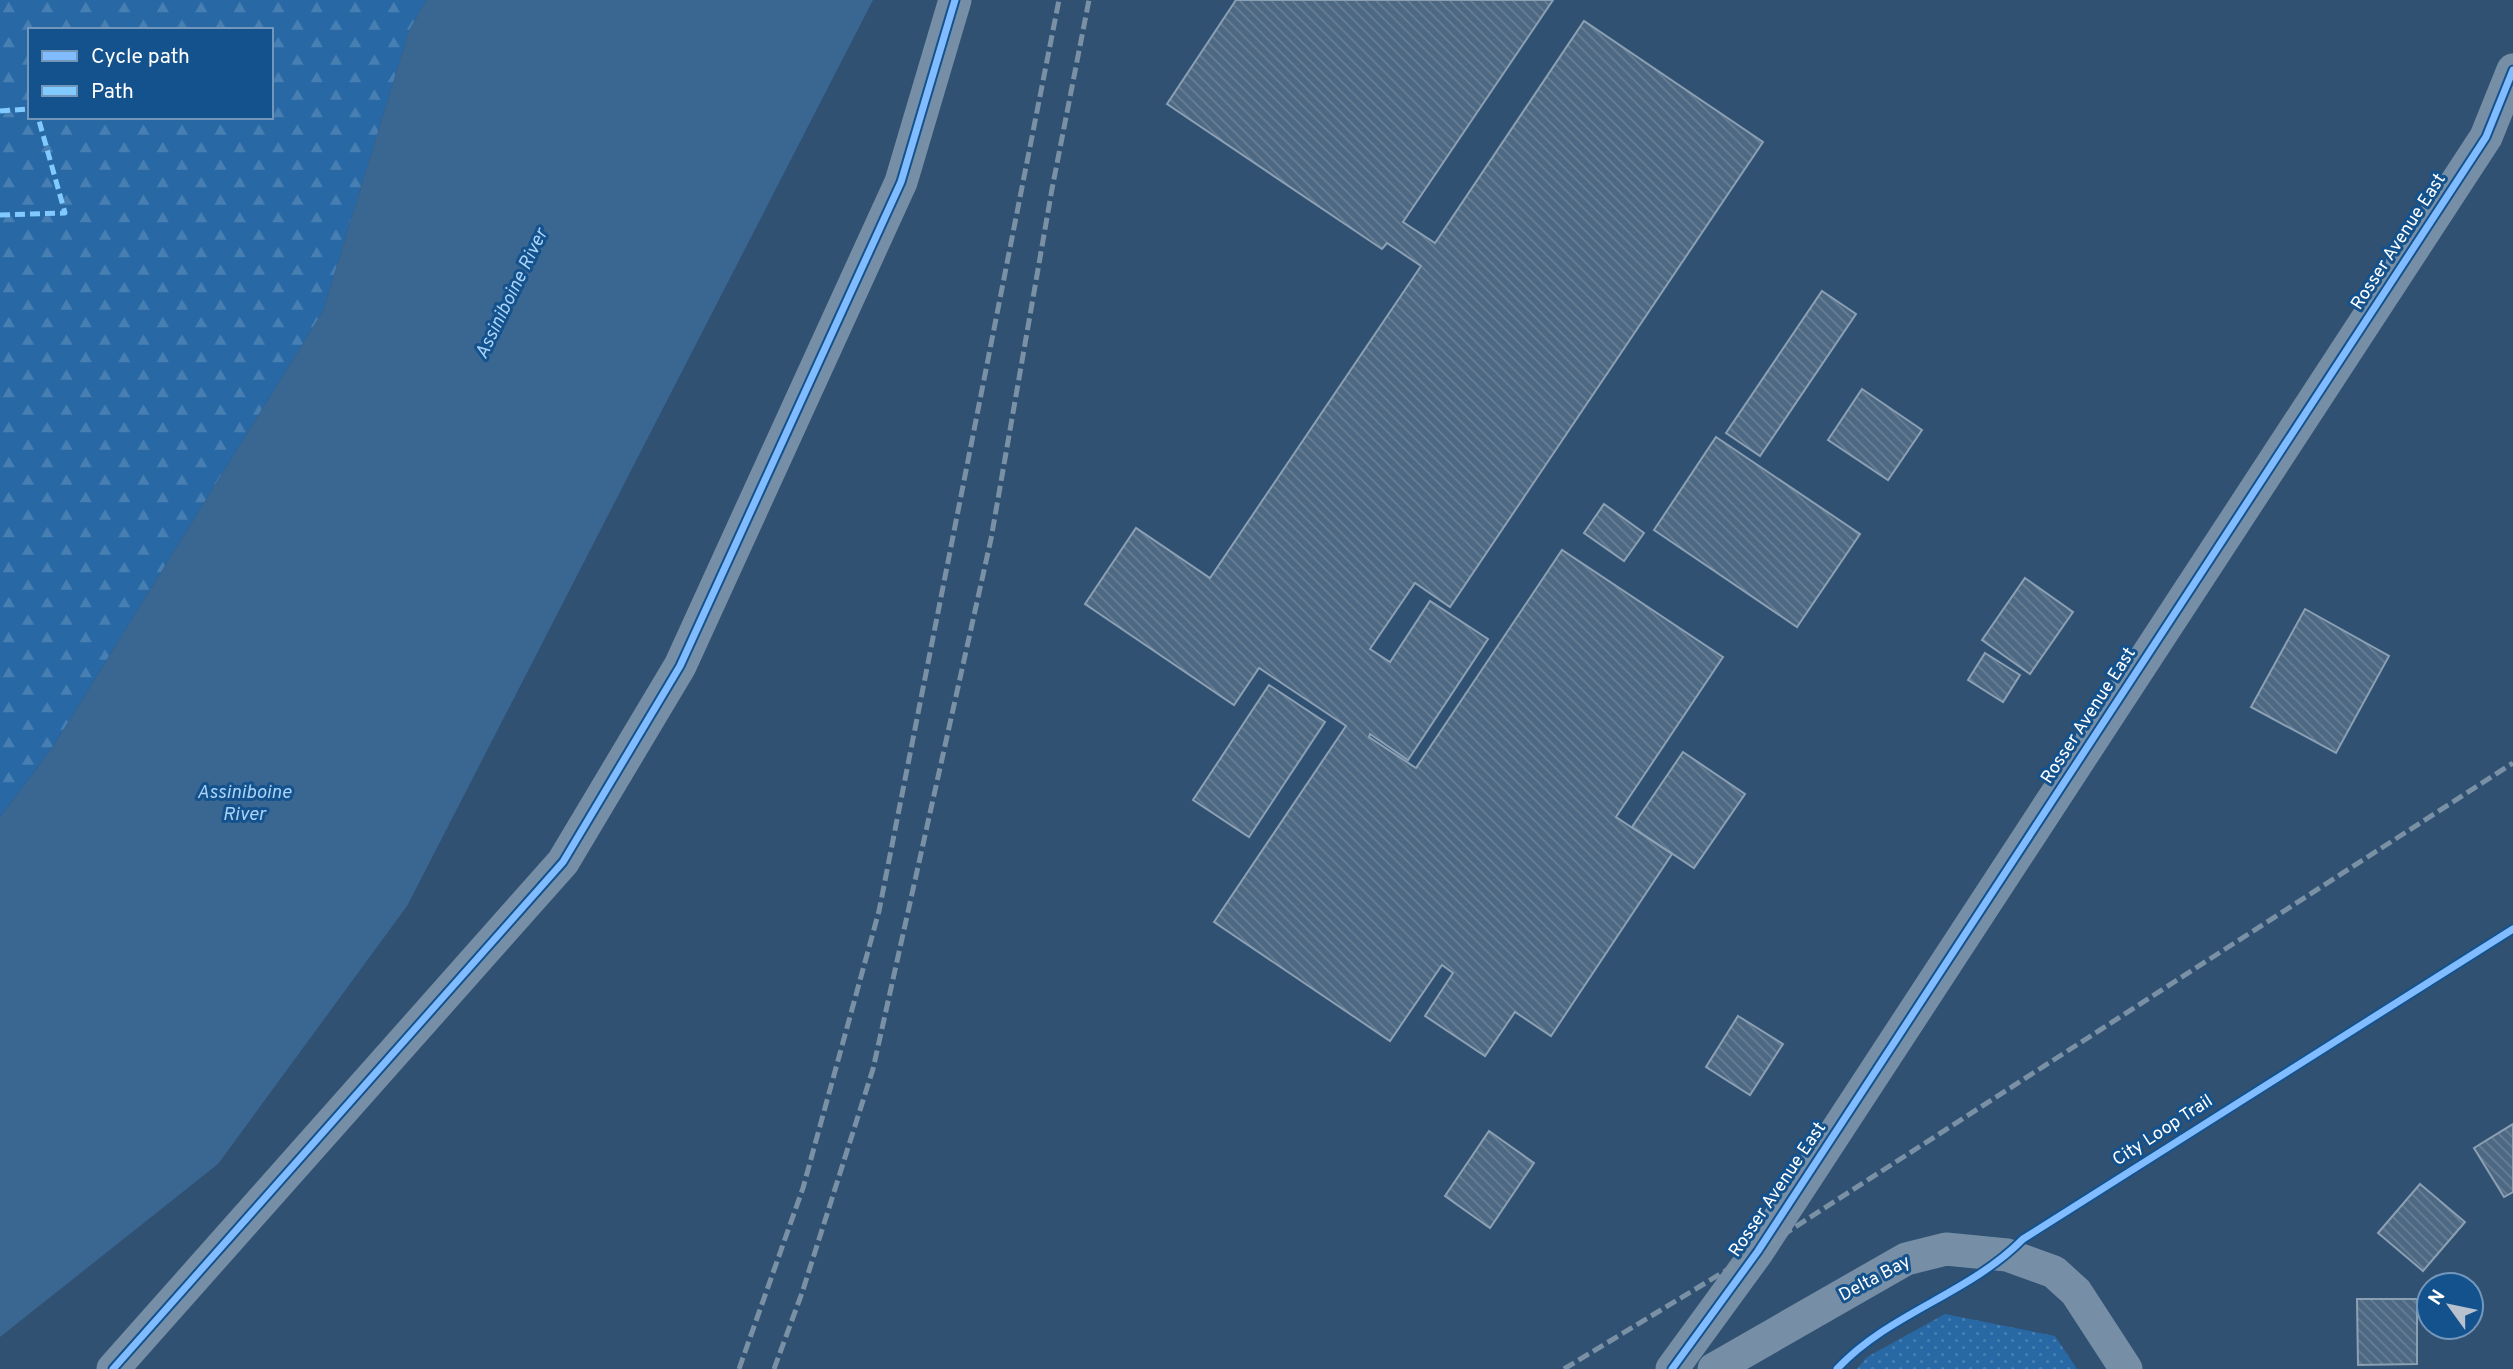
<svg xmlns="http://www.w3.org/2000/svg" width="2513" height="1369" font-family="Overpass,sans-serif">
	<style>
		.forest { fill: url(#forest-firs); fill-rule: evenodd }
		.park { fill: url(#park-dots) }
		.water { fill: #3a6792 }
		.building { fill: url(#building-back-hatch); stroke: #8ca0b4; stroke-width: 2 }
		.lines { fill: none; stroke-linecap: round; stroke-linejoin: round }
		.minor { stroke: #778fa6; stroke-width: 33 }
		.rail { stroke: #7990a5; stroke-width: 5; stroke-dasharray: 12 5; stroke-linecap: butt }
		.quiet { stroke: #80caff; stroke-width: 5; stroke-dasharray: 10 5; stroke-linecap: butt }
		.cycleway-casing { stroke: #14528e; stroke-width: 11 }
		.cycleway { stroke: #80bcff; stroke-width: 7 }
		.labels { text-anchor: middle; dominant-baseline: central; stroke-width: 6; stroke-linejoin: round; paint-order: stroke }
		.street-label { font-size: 18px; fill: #fff; stroke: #14528e }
		.water-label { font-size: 19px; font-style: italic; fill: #aad3f8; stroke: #14528e }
	</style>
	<defs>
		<pattern id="forest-firs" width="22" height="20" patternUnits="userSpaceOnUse" patternTransform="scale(1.75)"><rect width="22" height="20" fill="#2768a5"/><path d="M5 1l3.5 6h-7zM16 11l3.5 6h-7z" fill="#477fb2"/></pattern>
		<pattern id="park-dots" width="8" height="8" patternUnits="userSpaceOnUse" patternTransform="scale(1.75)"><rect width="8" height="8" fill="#2768a5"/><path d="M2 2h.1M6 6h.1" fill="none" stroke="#477fb2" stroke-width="1.8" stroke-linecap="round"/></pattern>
		<pattern id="building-back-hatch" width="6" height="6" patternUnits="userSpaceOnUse" patternTransform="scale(1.75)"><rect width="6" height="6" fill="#4d6882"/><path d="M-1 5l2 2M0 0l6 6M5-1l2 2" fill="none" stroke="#687f95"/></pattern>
	</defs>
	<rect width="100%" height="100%" fill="#305172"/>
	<!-- forest -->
	<path class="forest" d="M0,0h426l-17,31 -86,280 -269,434 -54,72zM30,30h241v87h-241z"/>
	<!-- park -->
	<polygon class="park" points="1945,1314 2055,1336 2077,1369 1857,1369 1867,1357"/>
	<!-- water -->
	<polygon class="water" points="426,0 873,0 407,906 218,1164 0,1337 0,817 54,745 323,311 409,31"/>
	<!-- building -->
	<g class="building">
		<polygon points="1236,0 1553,0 1403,222 1435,243 1584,21 1763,142 1450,607 1415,583 1370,649 1390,662 1430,601 1488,639 1408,760 1370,734 1369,737 1416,768 1562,550 1723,657 1616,817 1672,854 1551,1036 1515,1012 1485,1056 1425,1016 1453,973 1442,965 1390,1041 1214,922 1346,726 1259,668 1234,705 1085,604 1136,528 1210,578 1421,266 1387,243 1382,249 1167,104"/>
		<polygon points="1822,291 1856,314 1760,456 1726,433"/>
		<polygon points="1862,389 1922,430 1888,480 1828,440"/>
		<polygon points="1716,437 1860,534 1797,627 1654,530"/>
		<polygon points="1604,504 1644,533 1624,561 1584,533"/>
		<polygon points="2025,578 2073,612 2030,674 1982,640"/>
		<polygon points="2305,609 2389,656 2336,753 2251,707"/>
		<polygon points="1985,653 2020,675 2003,702 1968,680"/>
		<polygon points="1269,685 1325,722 1249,837 1193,800"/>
		<polygon points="1683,752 1745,794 1694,868 1632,827"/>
		<polygon points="1738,1016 1783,1044 1750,1095 1706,1067"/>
		<polygon points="2513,1124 2513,1192 2504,1197 2474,1148"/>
		<polygon points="1489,1131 1534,1163 1490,1228 1445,1196"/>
		<polygon points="2420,1184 2465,1222 2423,1271 2378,1233"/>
		<polygon points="2357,1299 2417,1299 2417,1364 2358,1365"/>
	</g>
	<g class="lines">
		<!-- minor -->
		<g class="minor">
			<polyline points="113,1369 563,862 680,666 901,182 955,0"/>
			<polyline points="1672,1369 1758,1251 2486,137 2513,70"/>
			<polyline points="1714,1369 1906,1259 1946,1249 2007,1255 2054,1272 2076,1292 2126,1369"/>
		</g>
		<!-- rail -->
		<g class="rail">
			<polyline points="739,1369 803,1188 879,911 1059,0"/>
			<polyline points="774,1369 802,1293 873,1069 991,539 1052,189 1089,0"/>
			<polyline points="1564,1369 1758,1251 2513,763"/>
		</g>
		<!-- quiet -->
		<g class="quiet">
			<polyline points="0,111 30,109"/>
			<polyline points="0,215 65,213 38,117"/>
		</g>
		<defs>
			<g id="cycleway">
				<polyline points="113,1369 563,862 680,666 901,182 955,0"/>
				<polyline points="1672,1369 1758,1251 2486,137 2513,70"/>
				<path d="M1837,1369c52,-56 132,-75 186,-130l490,-310"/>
			</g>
		</defs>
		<!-- cycleway casing -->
		<use href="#cycleway" class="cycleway-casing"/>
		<!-- cycleway -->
		<use href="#cycleway" class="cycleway"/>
	</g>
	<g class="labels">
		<!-- street labels -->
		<g class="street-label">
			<text transform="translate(2399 242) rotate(-57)">Rosser Avenue East</text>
			<text transform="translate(2089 716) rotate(-57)">Rosser Avenue East</text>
			<text transform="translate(2163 1131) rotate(-33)">City Loop Trail</text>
			<text transform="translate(1778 1190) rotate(-56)">Rosser Avenue East</text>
			<text transform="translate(1875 1279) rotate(-28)">Delta Bay</text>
		</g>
		<!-- water labels -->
		<g class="water-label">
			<text transform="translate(512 294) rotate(-64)">Assiniboine River</text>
			<text x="244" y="793">Assiniboine<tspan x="244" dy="22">River</tspan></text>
		</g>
	</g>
	<!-- legend -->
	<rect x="28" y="28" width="245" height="91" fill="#14528e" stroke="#7297bb" stroke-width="2"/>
	<rect x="42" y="51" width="35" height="10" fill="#80bcff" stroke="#7297bb" stroke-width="2"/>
	<text x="91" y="63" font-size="21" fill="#ffffff">Cycle path</text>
	<rect x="42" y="86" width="35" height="10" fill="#80caff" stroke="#7297bb" stroke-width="2"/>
	<text x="91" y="98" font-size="21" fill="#ffffff">Path</text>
	<!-- north arrow -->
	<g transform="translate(2450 1306) rotate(303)"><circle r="33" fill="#14528e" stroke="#7297bb" stroke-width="2"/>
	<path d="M0-5L12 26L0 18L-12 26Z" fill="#b7c2ce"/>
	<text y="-10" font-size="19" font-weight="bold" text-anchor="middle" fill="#ffffff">N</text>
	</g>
</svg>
